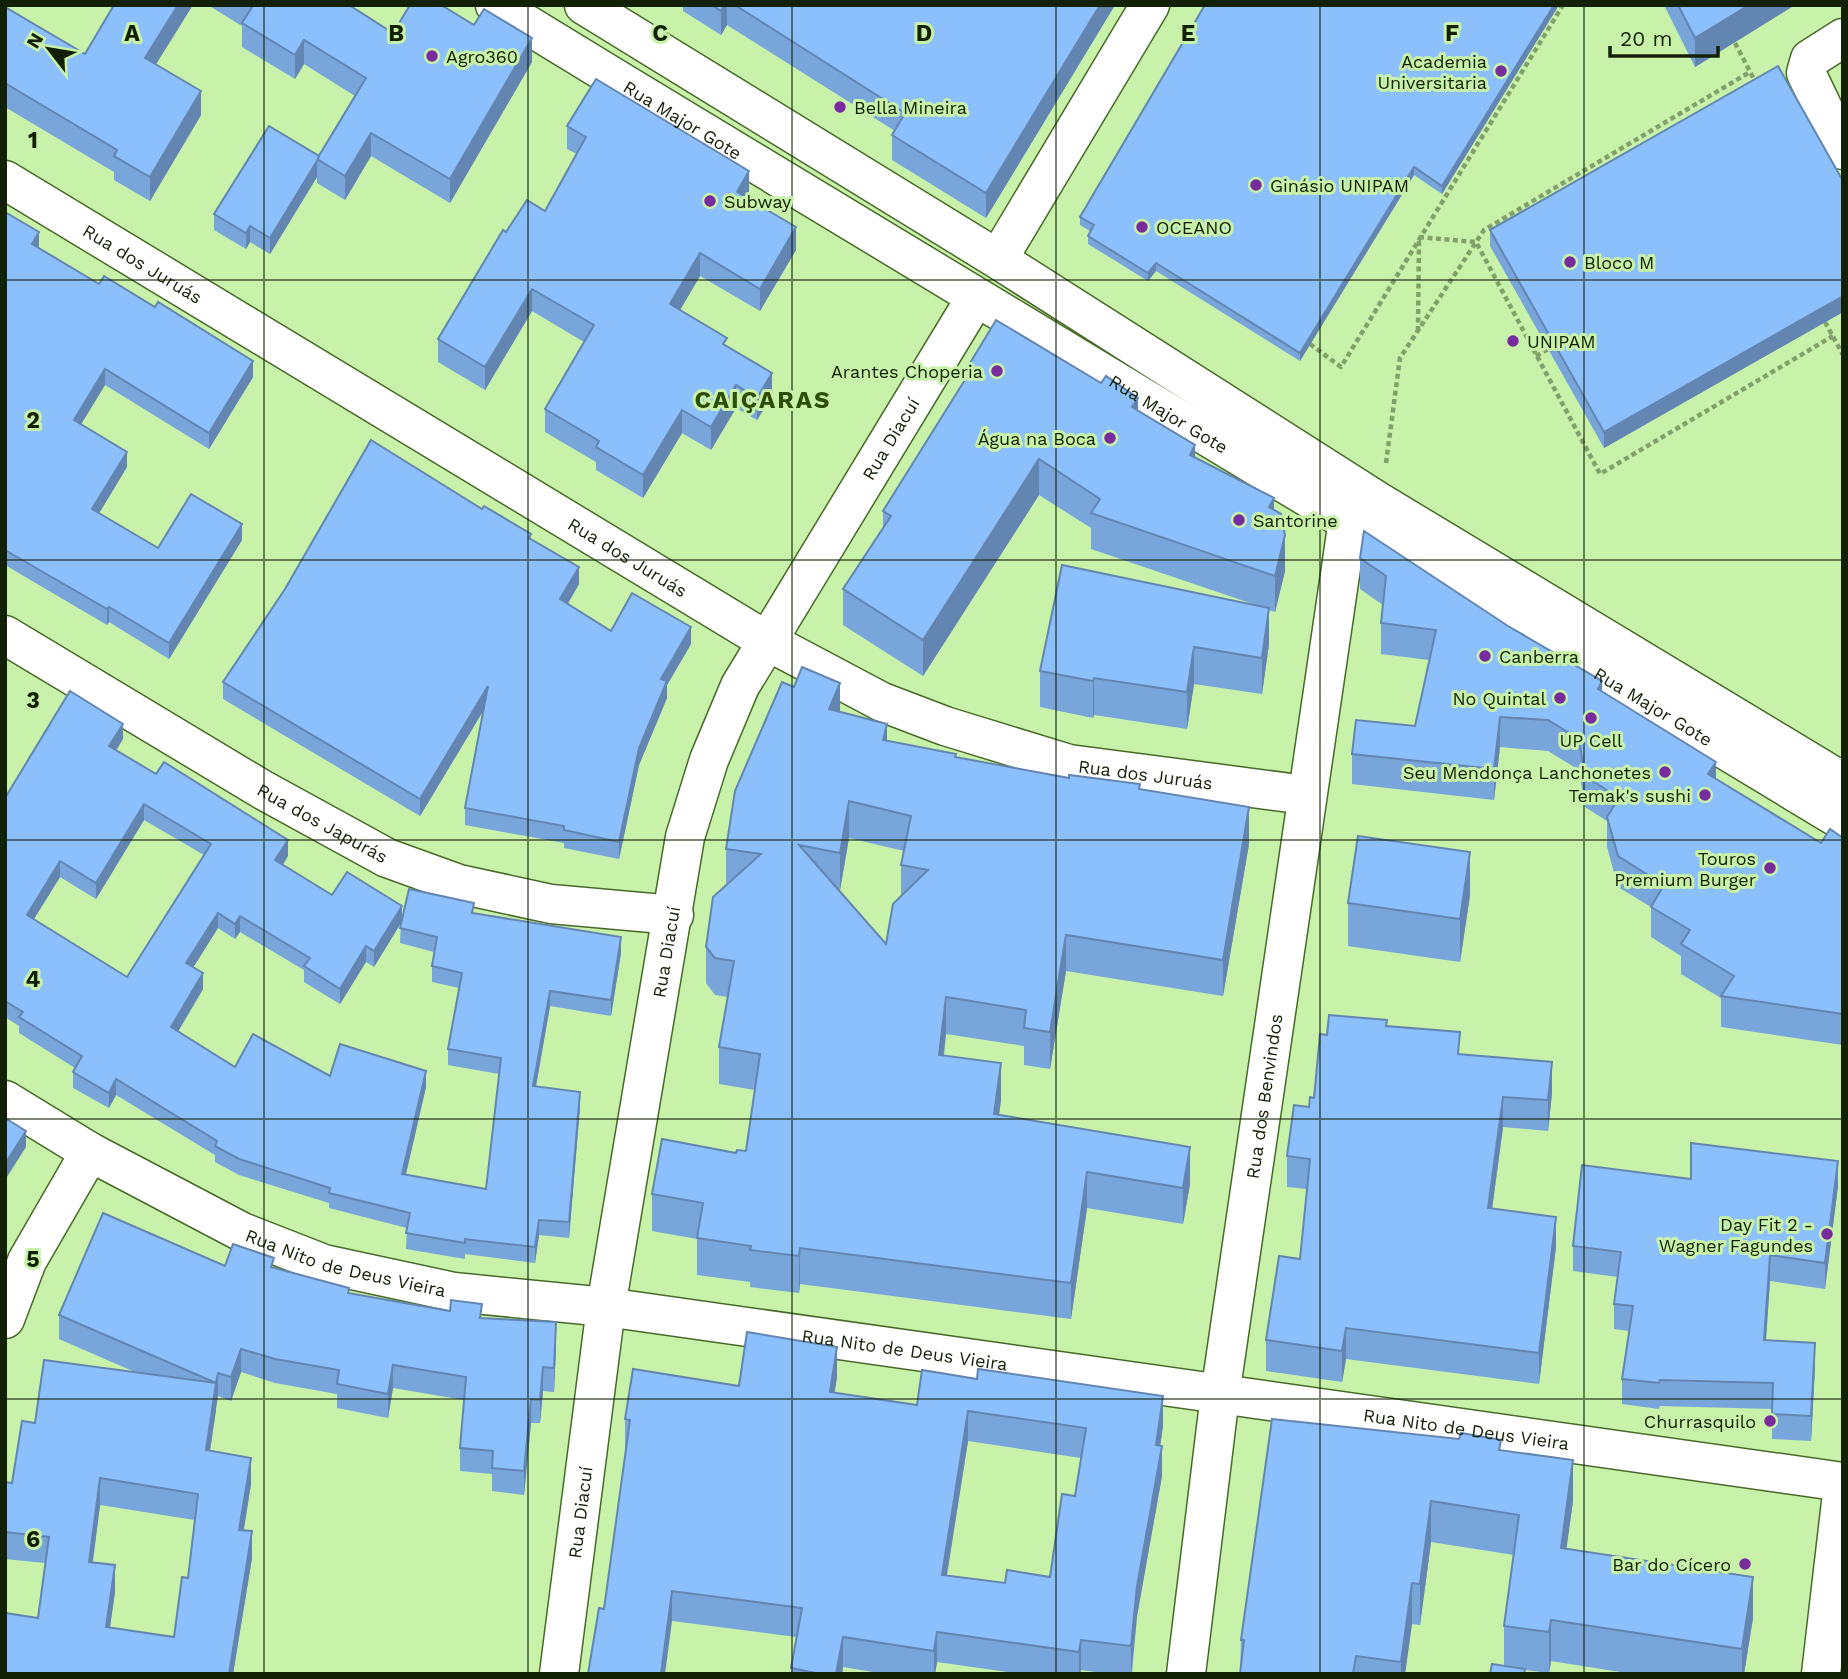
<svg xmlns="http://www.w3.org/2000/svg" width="1848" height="1679" font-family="'Work Sans',sans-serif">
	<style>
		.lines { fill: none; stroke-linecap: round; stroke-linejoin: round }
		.minor-casing { stroke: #476a28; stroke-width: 41 }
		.major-casing { stroke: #476a28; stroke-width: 41 }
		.path { stroke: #82a16a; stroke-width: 4.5; stroke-dasharray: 5 3.5; stroke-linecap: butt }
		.minor { stroke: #fff; stroke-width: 38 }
		.major { stroke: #fff; stroke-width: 38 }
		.wall { fill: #78a5da; fill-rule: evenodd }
		.shaded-wall { fill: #6286b1 }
		.building { fill: #8cc0fd; stroke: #6286b1; stroke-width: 2; fill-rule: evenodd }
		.grid { fill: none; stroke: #122005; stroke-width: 2; stroke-opacity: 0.55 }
		.poi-dot { fill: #782b9c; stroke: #c8f1a9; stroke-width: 2.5 }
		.labels { text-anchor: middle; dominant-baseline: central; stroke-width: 6; stroke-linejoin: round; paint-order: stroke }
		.poi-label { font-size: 18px; fill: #122005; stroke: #c8f1a9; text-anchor: end }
		.street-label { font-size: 18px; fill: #122005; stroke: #c8f1a9 }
		.district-label { font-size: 24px; font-weight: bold; letter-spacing: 2px; fill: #2d4e06; stroke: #c8f1a9 }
		.grid-label { font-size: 23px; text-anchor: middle; font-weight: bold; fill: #122005; stroke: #c8f1a9; stroke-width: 6; stroke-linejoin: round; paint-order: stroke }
	</style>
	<rect width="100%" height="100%" fill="#c8f1a9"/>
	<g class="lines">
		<defs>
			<g id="minor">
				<polyline points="1843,38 1810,59 1806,73 1843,150"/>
				<path id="s1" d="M5,180l762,461 115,61 63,24 124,38 237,31"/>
				<polyline points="998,259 1150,5"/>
				<path id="s2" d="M5,635l258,155 124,68 72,26 92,20 123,11"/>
				<path id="s3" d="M5,1100l85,52 152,80 82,32 130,28 152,15 1237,175"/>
				<polyline points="5,1319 27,1261 90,1152"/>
				<path id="s4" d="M559,1674l47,-367 79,-470 24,-77 31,-74 235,-387"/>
				<path id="s5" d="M1186,1674l34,-279 128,-875"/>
				<polyline points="1821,1674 1843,1485"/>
			</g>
			<g id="major">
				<path id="s6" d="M495,5c448,274 899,543 1348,816"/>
				<polyline points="584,5 999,260 1379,502 1843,782"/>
			</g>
		</defs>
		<!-- minor casing -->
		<use href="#minor" class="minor-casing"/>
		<!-- major casing -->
		<use href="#major" class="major-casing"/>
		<!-- path -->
		<g class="path">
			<polyline points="1735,43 1757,85"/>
			<polyline points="1419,237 1476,242 1600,474 1833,336"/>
			<polyline points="1825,322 1843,355"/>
			<polyline points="1418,331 1419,238"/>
			<polyline points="1310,344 1341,367 1563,5"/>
			<polyline points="1536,356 1548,349"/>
			<polyline points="1386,463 1400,358 1484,230 1750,72"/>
		</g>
		<!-- minor -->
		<use href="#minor" class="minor"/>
		<!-- major -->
		<use href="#major" class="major"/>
	</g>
	<!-- wall -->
	<g class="wall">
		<polygon points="208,5 349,5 393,33 532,62 450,203 371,156 345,200 317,183 317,177 270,254 250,242 246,249 214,230 214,214 319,156 355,96 304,64 295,79 242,47 242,26"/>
		<polygon points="683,5 1115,5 986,218 892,160 892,135 895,131 727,25 721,35 683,11"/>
		<polygon points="1205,5 1559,5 1442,194 1414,175 1300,361 1156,271 1148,281 1088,244 1088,236 1090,231 1080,225 1080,217"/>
		<polygon points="1664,5 1795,5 1695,67"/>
		<polygon points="5,7 85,54 156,64 201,115 150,201 114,180 114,172 5,107"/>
		<polygon points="567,126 749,194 747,198 796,250 760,311 700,276 680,310 727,346 772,396 757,420 736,408 711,450 682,433 643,498 596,470 596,462 545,432 545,409 584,342 532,311 485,390 438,362 438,339 506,232 545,211 577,154 567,149"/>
		<polygon points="1843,181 1843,312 1604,448 1490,246 1490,230"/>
		<polygon points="5,212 39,248 253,377 209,449 105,385 81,424 127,467 99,513 158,548 242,540 169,659 109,622 107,625 5,565"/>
		<polygon points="964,373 1138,411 1195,458 1274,510 1285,571 1275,612 1269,610 1269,644 1262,694 1194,684 1187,729 1094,715 1093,718 1040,707 1040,671 1253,604 1091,549 1091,528 1039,495 923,676 843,625 843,589 883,529 883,511 964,380"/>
		<polygon points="531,539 579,584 568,604 611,631 691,644 667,685 667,698 639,765 619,859 564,848 564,843 465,825 465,808 483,711 420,816 223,699 223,682"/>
		<polygon points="1360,558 1602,691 1716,779 1821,843 1843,838 1843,1045 1721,1027 1721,998 1681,974 1681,956 1651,937 1651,907 1618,887 1607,847 1607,821 1585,807 1579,770 1548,751 1500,747 1494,800 1352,784 1352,754 1415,726 1429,660 1381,654 1381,623 1383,605 1360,589"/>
		<path d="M794,687l46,25 47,28 69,17 113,21 71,11 109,55 -26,152 -157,-25 -16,98 -26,-4v-19l-78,-12 -2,22 57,44 -2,15 191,69 -7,40 -96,-16 -16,111 -271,-35 -1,9 -49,-6v-5l-53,-7v-36l-45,-8v-37l84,-41 10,-2 9,-61 -36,-6v-37l9,-50 -13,-2 -9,-12v-36l20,-62v-36zM849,838l55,13 -3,14v31l-15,48 -49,-55 3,1z"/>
		<path d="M123,739l-7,11 172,106 -5,9 49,30 70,24 72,-6 147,40 -10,63 -61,-10 -14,81 44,20 -11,131 -30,-3 -4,28 -70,-9v5l-59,-10 1,-21 -78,-20v-5l-90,-28 -24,-13v-7l-99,-60 -7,13 -36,-20v-16l2,-4 -56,-35v-7l-14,-9v-219zM144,820l60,35 -77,122 -93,-58 26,-42 36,22zM401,923l-1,20 34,9 -2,14v16l27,6 -11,61v16l51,9 -13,115 -80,-14 20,-88 -191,-20 -57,-35 25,-43 -10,-22 25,-39 17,11 5,-7 64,38v12l36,22 26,-42 8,5z"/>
		<polygon points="1470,895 1460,962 1348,946 1348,903"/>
		<polygon points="1387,1026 1460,1055 1552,1093 1548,1131 1503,1127 1492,1209 1556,1247 1539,1384 1346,1359 1342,1382 1266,1371 1266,1340 1300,1259 1307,1189 1287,1187 1287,1156 1314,1098 1327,1035"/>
		<polygon points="1691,1179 1838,1186 1825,1289 1770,1281 1766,1341 1815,1368 1811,1441 1772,1439 1772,1409 1660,1406 1659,1409 1622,1404 1622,1379 1629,1331 1614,1329 1614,1304 1618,1277 1573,1271 1573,1246"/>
		<path d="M225,1266l49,2 75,26 133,24 74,28 -2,46 -11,-1 -3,32h-9l-7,72 -32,-4v-17l-32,-3v-23l4,-48 -71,-12 -5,30 -51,-10v-14l-62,-11 -34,-11 -10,29 -13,-5 -8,55 41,33 -7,46 8,28 -19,116 -195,-56 7,-55 -40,-4v-77l7,1 23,-60 102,-50 -78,-34v-24zM100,1505l95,15 -7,58 -14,59 -64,-9 5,-36 -22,-30z"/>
		<path d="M837,1377l-3,16 83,12 246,21 -3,20 2,30 -25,140 -5,58h-22l-29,-4 -1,4h-59l-84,-12 -2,12h-50l-42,-7 -1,7h-51l5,-37 -124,-16 -68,-12 22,-160h-1v-30l114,-33zM968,1441l113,17 -6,38 -25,81 -45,6 -58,-8z"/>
		<polygon points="1272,1419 1501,1451 1573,1501 1566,1548 1753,1618 1744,1674 1633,1674 1551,1661 1549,1673 1525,1670 1525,1674 1504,1666 1504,1626 1514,1555 1431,1542 1420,1625 1412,1624 1405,1674 1240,1674 1241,1640"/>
	</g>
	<!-- shaded-wall -->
	<g class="shaded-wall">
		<polygon points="178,5 193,5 145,82 145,58"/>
		<polygon points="724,5 727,5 727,25 721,35 721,11"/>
		<polygon points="1100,5 1115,5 986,218 986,193"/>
		<polygon points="1554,5 1559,5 1442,194 1442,186"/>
		<polygon points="1749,5 1795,5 1695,67 1695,38"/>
		<polygon points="532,38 532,62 450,203 450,179"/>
		<polygon points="304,40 304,64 295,79 295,55"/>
		<polygon points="201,91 201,115 150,201 150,177"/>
		<polygon points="371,133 371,156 345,200 345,176"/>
		<polygon points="317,161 317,177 270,254 270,238"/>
		<polygon points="1414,167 1414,175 1300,361 1300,353"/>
		<polygon points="749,171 749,194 737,215 737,192"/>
		<polygon points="250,226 250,242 246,249 246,233"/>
		<polygon points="796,227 796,250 760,311 760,289"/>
		<polygon points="39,232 39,248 32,244"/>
		<polygon points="700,253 700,276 670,327 670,304"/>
		<polygon points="1156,263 1156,271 1148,281 1148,273"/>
		<polygon points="532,289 532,311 485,390 485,367"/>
		<polygon points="1843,296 1843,312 1604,448 1604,432"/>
		<polygon points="253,361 253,377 209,449 209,433"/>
		<polygon points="105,369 105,385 74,436 74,420"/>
		<polygon points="772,373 772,396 757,420 757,398"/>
		<polygon points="736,385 736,408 711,450 711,427"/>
		<polygon points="1138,398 1138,434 1132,407"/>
		<polygon points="682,410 682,433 643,498 643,475"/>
		<polygon points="1195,445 1195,481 1190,455"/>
		<polygon points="127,452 127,467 92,525 92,509"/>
		<polygon points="1039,459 1039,495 923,676 923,640"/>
		<polygon points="1274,498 1274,534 1269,507"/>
		<polygon points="242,524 242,540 169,659 169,643"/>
		<polygon points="1285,535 1285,571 1275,612 1275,576"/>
		<polygon points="579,567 579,584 560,616 560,599"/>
		<polygon points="109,607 109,622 107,625 107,609"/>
		<polygon points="1269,608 1269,644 1262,694 1262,658"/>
		<polygon points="691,627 691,644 667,685 667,698 639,765 619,859 619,842 639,748 661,679"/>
		<polygon points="1194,647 1194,684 1187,729 1187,692"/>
		<polygon points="1094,678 1094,715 1093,718 1093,681"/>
		<polygon points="1602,681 1602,712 1598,689"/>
		<polygon points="840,683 840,720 829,709"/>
		<polygon points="488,686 488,703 420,816 420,799"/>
		<polygon points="1500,717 1500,747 1494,800 1494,769"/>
		<polygon points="123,724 123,739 109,762 109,746"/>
		<polygon points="887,724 887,761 883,740"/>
		<polygon points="1716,762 1716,792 1708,774"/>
		<polygon points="849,801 849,838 840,890 840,853"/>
		<polygon points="144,804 144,820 96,899 96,883"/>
		<polygon points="1249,807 1249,844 1223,996 1223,960"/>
		<polygon points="288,840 288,856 275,876 275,860"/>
		<polygon points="1470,852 1470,895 1460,962 1460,919"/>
		<polygon points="60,861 60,877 27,930 27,915"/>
		<polygon points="402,906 402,921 374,967 374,951"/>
		<polygon points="218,913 218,928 186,979 186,963"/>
		<polygon points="240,916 240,932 235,939 235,924"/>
		<polygon points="1066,935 1066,971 1050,1069 1050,1032"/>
		<polygon points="621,937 621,953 611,1016 611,1000"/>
		<polygon points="366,946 366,962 340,1004 340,989"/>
		<polygon points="203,973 203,989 171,1043 171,1027"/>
		<polygon points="550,991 550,1006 533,1102 533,1086"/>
		<polygon points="946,997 946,1034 939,1092 939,1055"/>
		<polygon points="1552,1062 1552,1093 1548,1131 1548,1100"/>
		<polygon points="1001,1063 1001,1100 994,1151 994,1114"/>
		<polygon points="426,1071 426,1087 402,1190 402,1174"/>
		<polygon points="116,1079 116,1095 109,1108 109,1093"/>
		<polygon points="580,1092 580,1107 569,1238 569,1222"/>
		<polygon points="1503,1097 1503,1127 1488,1239 1488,1208"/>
		<polygon points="26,1131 26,1147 5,1180 5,1164"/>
		<polygon points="1190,1147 1190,1184 1183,1224 1183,1188"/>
		<polygon points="1838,1161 1838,1186 1825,1289 1825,1263"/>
		<polygon points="1087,1172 1087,1208 1071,1319 1071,1283"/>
		<polygon points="1556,1217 1556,1247 1539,1384 1539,1353"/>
		<polygon points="539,1220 539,1235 535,1263 535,1247"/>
		<polygon points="800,1248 800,1284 799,1293 799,1256"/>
		<polygon points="1770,1255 1770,1281 1764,1366 1764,1340"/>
		<polygon points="556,1322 556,1346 554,1392 554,1368"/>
		<polygon points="1346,1328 1346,1359 1342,1382 1342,1351"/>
		<polygon points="1815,1343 1815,1368 1811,1441 1811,1416"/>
		<polygon points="837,1347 837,1377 830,1423 830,1392"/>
		<polygon points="241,1349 241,1372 231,1401 231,1377"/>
		<polygon points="393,1365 393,1388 388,1418 388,1394"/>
		<polygon points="543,1367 543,1391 540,1423 540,1400"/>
		<polygon points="218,1373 218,1396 216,1407 216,1383"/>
		<polygon points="216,1383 216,1410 206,1477 206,1450"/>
		<polygon points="1163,1396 1163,1426 1156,1475 1156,1445"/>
		<polygon points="531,1399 531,1423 524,1495 524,1471"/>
		<polygon points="968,1411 968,1441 942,1605 942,1575"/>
		<polygon points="1162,1446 1162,1476 1137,1616 1131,1674 1131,1646 1137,1586"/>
		<polygon points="251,1458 251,1484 239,1557 239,1530"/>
		<polygon points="1573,1460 1573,1501 1561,1589 1561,1548"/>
		<polygon points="100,1478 100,1505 89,1589 89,1562"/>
		<polygon points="1431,1501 1431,1542 1420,1625 1420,1584"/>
		<polygon points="252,1531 252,1558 233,1674 229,1674"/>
		<polygon points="115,1565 115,1592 106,1654 106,1627"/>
		<polygon points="1753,1577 1753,1618 1744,1674 1742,1674 1742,1649"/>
		<polygon points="1412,1583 1412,1624 1405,1674 1401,1674 1401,1662"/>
		<polygon points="672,1591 672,1621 665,1674 661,1674"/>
		<polygon points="1551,1620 1551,1661 1549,1673 1549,1632"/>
		<polygon points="937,1632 937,1662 935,1674 934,1674 934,1651"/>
		<polygon points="843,1637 843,1667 842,1674 836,1674"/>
		<polygon points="1081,1640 1081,1670 1080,1674 1079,1674 1079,1652"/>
	</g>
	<!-- building -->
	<g class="building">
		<polygon points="114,5 178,5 145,58 201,91 150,177 114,156 117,150 5,83 5,7 85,54"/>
		<polygon points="249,5 349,5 393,33 410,5 441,5 474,25 484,9 532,38 450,179 371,133 345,176 317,159 366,78 304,40 295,55 242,23 252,7"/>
		<polygon points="712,5 724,5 721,11"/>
		<polygon points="735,5 1100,5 986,193 892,135 905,113"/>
		<polygon points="1205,5 1554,5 1442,186 1414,167 1300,353 1156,263 1148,273 1088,236 1094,225 1080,217"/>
		<polygon points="1678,5 1749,5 1695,38"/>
		<polygon points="1778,66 1843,181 1843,296 1604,432 1490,230"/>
		<polygon points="596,79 749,171 737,192 796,227 760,289 700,253 670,304 727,338 723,344 772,373 757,398 736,385 711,427 682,410 643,475 596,447 599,441 545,409 594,325 532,289 485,367 438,339 503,230 506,232 527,200 545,211 586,137 567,126"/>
		<polygon points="269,126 319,156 317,161 270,238 250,226 246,233 214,214"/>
		<polygon points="5,212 39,232 32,244 99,284 104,276 155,307 158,302 253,361 209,433 105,369 74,420 127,452 92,509 158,548 191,494 242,524 169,643 109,607 107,609 5,550"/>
		<polygon points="996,320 1101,383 1106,376 1138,398 1132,407 1195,445 1190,455 1274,498 1269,507 1281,514 1285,535 1275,576 1091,513 1100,499 1039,459 923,640 843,589 891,516 883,511 968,375 964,373"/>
		<polygon points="371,440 482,509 484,506 531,534 529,538 579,567 560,599 611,631 632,593 691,627 661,679 667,681 639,748 619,842 564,830 564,826 465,808 488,686 420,799 223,682 285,589"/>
		<polygon points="1364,531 1508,626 1602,681 1598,689 1716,762 1708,774 1821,843 1830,829 1843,838 1843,1014 1721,996 1734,976 1681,944 1690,930 1651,907 1664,885 1618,856 1607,817 1619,798 1585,776 1579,739 1548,720 1500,717 1494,769 1352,754 1356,720 1415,726 1436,630 1381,623 1386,576 1360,558"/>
		<polygon points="1062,565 1269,608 1262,658 1194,647 1187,692 1094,678 1093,681 1040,671"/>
		<path d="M802,667l38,16 -11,26 58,15 -4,16 73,14 -1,3 114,21v-3l71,9 -1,5 110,18 -26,153 -157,-25 -16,97 -26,-4 2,-18 -80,-13 -7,58 62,8 -7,51 196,33 -7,41 -96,-16 -16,111 -271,-35 -1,8 -49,-6 1,-4 -54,-8 6,-35 -51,-9 10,-55 74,14 1,-3 9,1 14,-97 -41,-7 15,-86 -19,-3 -9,-11 7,-50 48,-43 -35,-5 9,-58 47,-109 12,5zM849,801l62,15 -10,49 27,5 -35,34 -7,40 -87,-99 41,8z"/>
		<path d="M70,691l53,33 -14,22 47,28 8,-12 124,78 -13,20 57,35 15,-23 55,34 -28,45 -8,-5 -26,43 -36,-23 6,-8 -70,-42 -5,8 -17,-11 -32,50 17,10 -32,54 64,40 18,-33 77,42 10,-32 86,27 -24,103 84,15 15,-131 -53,-9 14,-76 -30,-7 5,-29 -37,-9 9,-39 65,14 -2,10 149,24 -10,63 -61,-9 -17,95 47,6 -11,130 -30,-2 -4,27 -70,-8v4l-59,-10 4,-20 -81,-20 1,-5 -91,-29 -24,-13 2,-5 -101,-62 -7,14 -36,-21 9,-16 -63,-39 4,-5 -18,-11v-203zM144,804l67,40 -84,133 -100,-62 33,-54 36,22z"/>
		<polygon points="1358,836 1470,852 1460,919 1348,903"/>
		<polygon points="1329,1015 1387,1020 1386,1026 1460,1032 1458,1054 1552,1062 1548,1100 1503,1097 1488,1208 1556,1217 1539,1353 1346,1328 1342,1351 1266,1340 1279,1256 1300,1259 1310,1159 1287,1156 1294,1105 1309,1107 1310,1097 1314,1098 1320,1034 1327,1035"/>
		<polygon points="5,1118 26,1131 5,1164"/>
		<polygon points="1691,1143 1838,1161 1825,1263 1770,1255 1764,1340 1815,1343 1811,1416 1772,1414 1773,1383 1660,1380 1659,1383 1622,1379 1633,1306 1614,1304 1621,1252 1573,1246 1582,1165 1691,1179"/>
		<polygon points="103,1213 225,1266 233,1244 274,1258 271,1267 349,1288 348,1293 450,1311 451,1300 482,1304 480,1318 556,1322 554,1368 543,1367 540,1400 531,1399 524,1471 492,1468 493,1451 460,1448 466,1377 393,1365 388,1394 337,1384 339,1370 275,1359 241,1349 231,1377 218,1373 216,1383 59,1315"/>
		<path d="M747,1332l90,15 -7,45 87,13 5,-35 55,9 1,-10 185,27 -7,49 6,1 -25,140 -6,60 -50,-6 -2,12 -142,-20 -3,19 -91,-14 -7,37h-15l-30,-6 11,-60 -130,-17 -11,83h-73l11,-66 5,1 26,-189 -5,-1 8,-50 106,17zM968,1411l118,17 -11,68 -13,-2 -12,83 -43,-7 -2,13 -63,-8z"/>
		<path d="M44,1360l172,23 -10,67 45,8 -12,72 13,1 -23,143h-224v-61l33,5 11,-81 -44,-5v-50l7,1 10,-62 13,2zM100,1478l98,16 -10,84 -6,-1 -8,60 -68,-10 9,-62 -26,-3z"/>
		<polygon points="1272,1419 1459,1439 1461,1433 1501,1440 1499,1450 1573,1460 1561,1548 1753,1577 1742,1649 1551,1620 1549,1632 1504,1626 1519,1515 1431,1501 1420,1584 1412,1583 1401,1662 1356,1656 1353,1674 1240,1674 1244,1640 1241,1640"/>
		<polygon points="1492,1664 1525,1669 1524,1674 1490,1674"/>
	</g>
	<!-- grid -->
	<path class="grid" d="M264,5v1669M528,5v1669M792,5v1669M1056,5v1669M1320,5v1669M1584,5v1669M5,280h1838M5,560h1838M5,840h1838M5,1119h1838M5,1399h1838"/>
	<!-- markers -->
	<g class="poi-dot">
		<circle cx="432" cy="56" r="7"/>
		<circle cx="1501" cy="71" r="7"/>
		<circle cx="840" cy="107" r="7"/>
		<circle cx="1256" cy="185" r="7"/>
		<circle cx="710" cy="201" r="7"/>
		<circle cx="1142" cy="227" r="7"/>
		<circle cx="1570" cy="262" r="7"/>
		<circle cx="1513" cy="341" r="7"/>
		<circle cx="997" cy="371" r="7"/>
		<circle cx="1110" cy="438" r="7"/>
		<circle cx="1239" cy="520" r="7"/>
		<circle cx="1485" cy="656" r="7"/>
		<circle cx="1560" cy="698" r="7"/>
		<circle cx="1591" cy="718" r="7"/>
		<circle cx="1665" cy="772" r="7"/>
		<circle cx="1705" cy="795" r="7"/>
		<circle cx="1770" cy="868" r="7"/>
		<circle cx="1827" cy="1234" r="7"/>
		<circle cx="1770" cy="1421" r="7"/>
		<circle cx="1745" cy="1564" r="7"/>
	</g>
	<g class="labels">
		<!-- poi labels -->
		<g class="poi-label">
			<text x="446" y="56" text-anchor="start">Agro360</text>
			<text x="1487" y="61">Academia<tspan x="1487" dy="21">Universitaria</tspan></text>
			<text x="854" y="107" text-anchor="start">Bella Mineira</text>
			<text x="1270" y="185" text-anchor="start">Ginásio UNIPAM</text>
			<text x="724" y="201" text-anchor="start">Subway</text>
			<text x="1156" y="227" text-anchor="start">OCEANO</text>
			<text x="1584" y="262" text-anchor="start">Bloco M</text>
			<text x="1527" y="341" text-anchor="start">UNIPAM</text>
			<text x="983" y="371">Arantes Choperia</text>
			<text x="1096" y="438">Água na Boca</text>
			<text x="1253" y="520" text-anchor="start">Santorine</text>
			<text x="1499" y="656" text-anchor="start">Canberra</text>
			<text x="1546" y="698">No Quintal</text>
			<text x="1591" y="740" text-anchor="middle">UP Cell</text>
			<text x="1651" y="772">Seu Mendonça Lanchonetes</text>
			<text x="1691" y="795">Temak's sushi</text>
			<text x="1756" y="858">Touros<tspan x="1756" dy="21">Premium Burger</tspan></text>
			<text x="1813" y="1224">Day Fit 2 -<tspan x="1813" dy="21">Wagner Fagundes</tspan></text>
			<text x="1756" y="1421">Churrasquilo</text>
			<text x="1731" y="1564">Bar do Cícero</text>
		</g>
		<!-- street labels -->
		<g class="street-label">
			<text stroke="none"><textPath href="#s6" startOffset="220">Rua Major Gote</textPath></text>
			<text stroke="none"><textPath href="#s1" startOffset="161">Rua dos Juruás</textPath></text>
			<text stroke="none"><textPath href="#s6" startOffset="788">Rua Major Gote</textPath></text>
			<text stroke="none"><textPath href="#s4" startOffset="1297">Rua Diacuí</textPath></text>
			<text stroke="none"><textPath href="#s1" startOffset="728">Rua dos Juruás</textPath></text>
			<text stroke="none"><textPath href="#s6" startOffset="1354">Rua Major Gote</textPath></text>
			<text stroke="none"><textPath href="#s1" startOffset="1295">Rua dos Juruás</textPath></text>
			<text stroke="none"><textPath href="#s2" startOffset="369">Rua dos Japurás</textPath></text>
			<text stroke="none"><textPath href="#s4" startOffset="730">Rua Diacuí</textPath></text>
			<text stroke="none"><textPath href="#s5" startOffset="583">Rua dos Benvindos</textPath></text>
			<text stroke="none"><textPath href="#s3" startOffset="380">Rua Nito de Deus Vieira</textPath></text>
			<text stroke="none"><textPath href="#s3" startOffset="947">Rua Nito de Deus Vieira</textPath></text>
			<text stroke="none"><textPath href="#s3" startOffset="1514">Rua Nito de Deus Vieira</textPath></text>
			<text stroke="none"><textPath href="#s4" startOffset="163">Rua Diacuí</textPath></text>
		</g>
		<!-- district labels -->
		<g class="district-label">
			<text x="763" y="400">CAIÇARAS</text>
		</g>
	</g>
	<g class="grid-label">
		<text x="132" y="41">A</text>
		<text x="396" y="41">B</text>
		<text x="660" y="41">C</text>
		<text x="924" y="41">D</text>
		<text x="1188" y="41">E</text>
		<text x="1452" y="41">F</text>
		<text x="33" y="148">1</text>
		<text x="33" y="428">2</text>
		<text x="33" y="708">3</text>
		<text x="33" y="987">4</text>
		<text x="33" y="1267">5</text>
		<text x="33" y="1547">6</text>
	</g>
	<!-- border -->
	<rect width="1848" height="1679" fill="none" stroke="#122005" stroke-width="14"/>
	<!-- north arrow -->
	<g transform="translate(49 49) rotate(301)" stroke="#c8f1a9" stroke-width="5" paint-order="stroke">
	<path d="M0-5L12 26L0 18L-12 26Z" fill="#122005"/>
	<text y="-10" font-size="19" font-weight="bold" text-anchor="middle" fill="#122005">N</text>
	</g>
	<!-- scale -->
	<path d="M1610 46v10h108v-10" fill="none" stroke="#122005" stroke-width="3.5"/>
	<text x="1620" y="46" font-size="21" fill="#122005" stroke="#c8f1a9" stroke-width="5" paint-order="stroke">20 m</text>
</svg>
